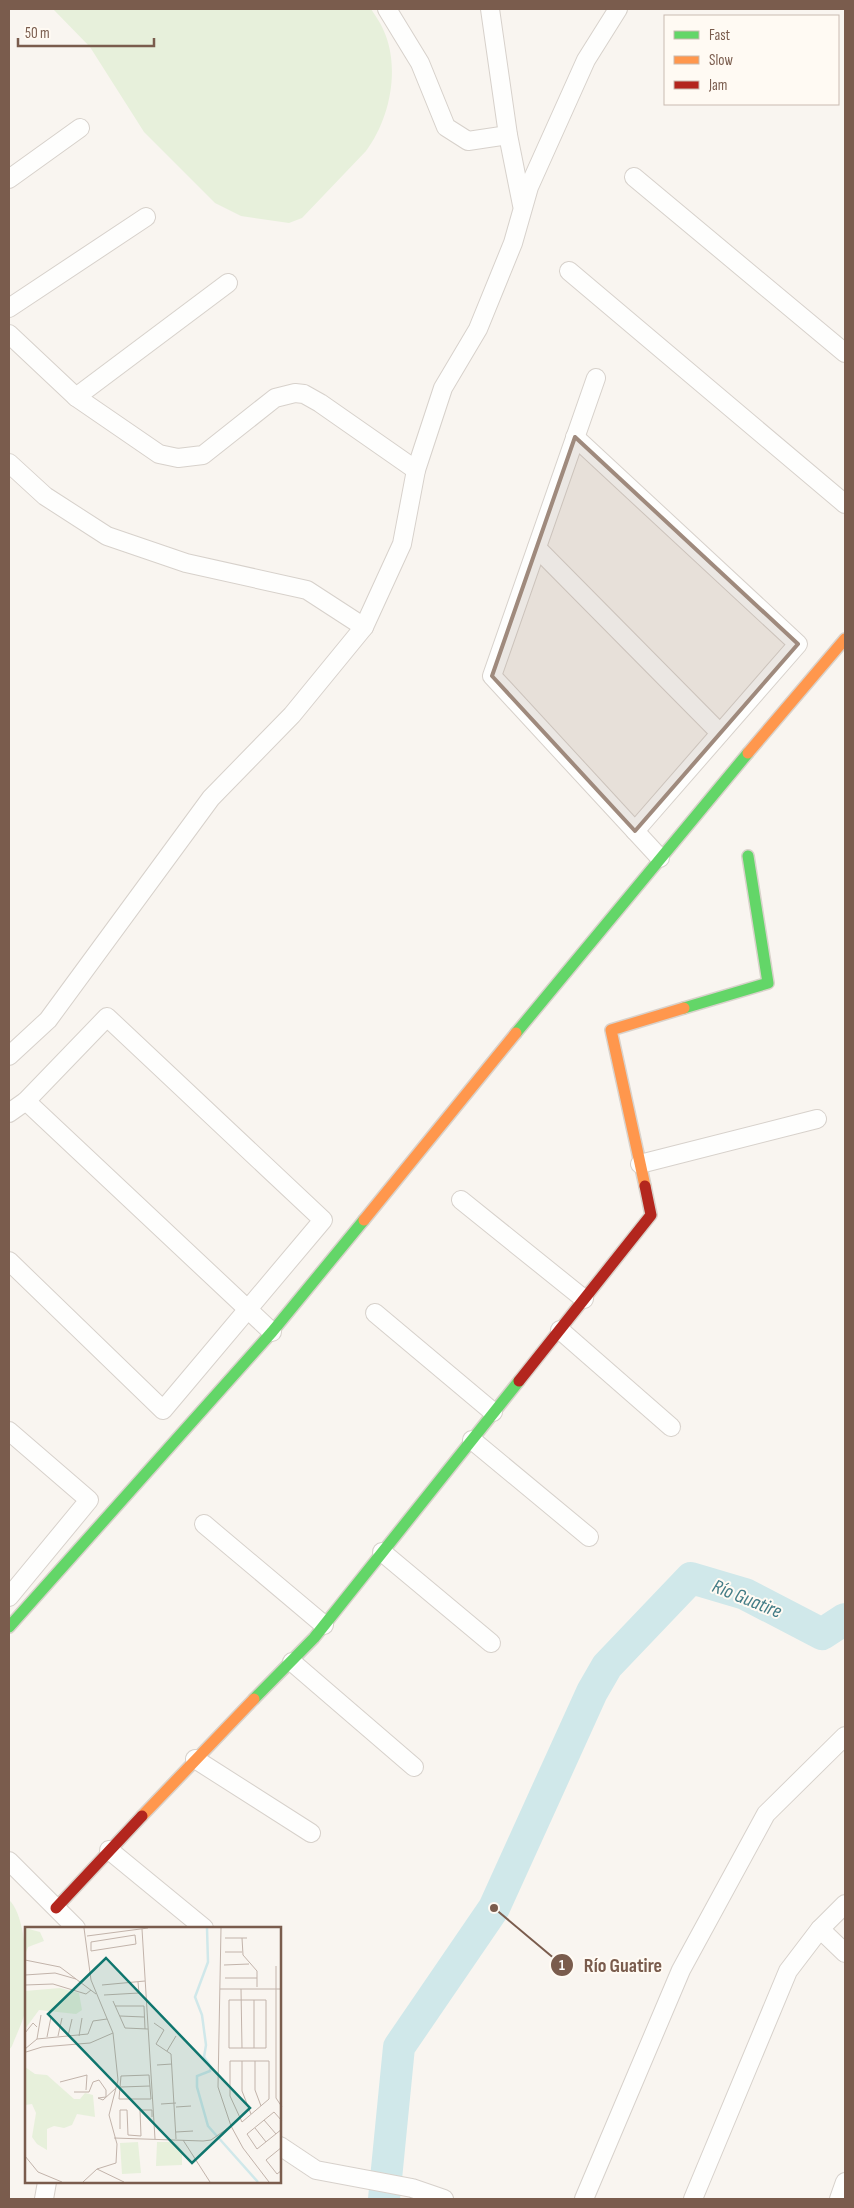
<svg xmlns="http://www.w3.org/2000/svg" width="854" height="2208" font-family="'Sofia Sans Condensed',sans-serif">
	<style>
		.green { fill: #e7f0db }
		.lines { fill: none; stroke-linecap: round; stroke-linejoin: round }
		.river { stroke: #d0e8ea; stroke-width: 32 }
		.street-casing { stroke: #d7d1cb; stroke-width: 20 }
		.fast-casing { stroke: #d9d2cb; stroke-width: 14 }
		.slow-casing { stroke: #d9d2cb; stroke-width: 14 }
		.jam-casing { stroke: #d9d2cb; stroke-width: 14 }
		.street { stroke: #fefefd; stroke-width: 18 }
		.fast { stroke: #63d668; stroke-width: 11 }
		.slow { stroke: #ff974d; stroke-width: 11 }
		.jam { stroke: #b3261e; stroke-width: 11 }
		.marked { fill: #9f8a7d; fill-opacity: 0.2; stroke: #9f8a7d; stroke-width: 4; stroke-linejoin: round }
		.labels { text-anchor: middle; dominant-baseline: central; stroke-width: 4; stroke-linejoin: round; paint-order: stroke }
		.water-label { font-size: 20px; font-style: italic; fill: #437c86; stroke: #fffaf3 }
		.inset-river { fill: none; stroke: #d0e8ea; stroke-width: 2.5 }
		.inset-road { fill: none; stroke: #c2b3aa; stroke-width: 1 }
		.view { fill: #0f766e; fill-opacity: 0.15; stroke: #0f766e; stroke-width: 2.5 }
		.inset-edge { fill: none; stroke: #7a5c4d; stroke-width: 2.5 }
		.leader { fill: none; stroke: #7a5c4d; stroke-width: 2 }
		.callout-dot { fill: #7a5c4d; stroke: #fffaf3; stroke-width: 2 }
		.mark-label { font-size: 15px; text-anchor: middle; font-weight: bold; fill: #fff }
		.callout-label { font-size: 20px; text-anchor: middle; font-weight: bold; fill: #7a5c4d; stroke: #fffaf3; stroke-width: 4; stroke-linejoin: round; paint-order: stroke }
	</style>
	<rect width="100%" height="100%" fill="#f9f5f0"/>
	<!-- green -->
	<g class="green">
		<path d="M53,9h318c4,6 9,13 12,20 18,38 7,90 -17,122l-64,67 -13,5 -48,-7 -26,-13 -71,-71 -54,-85z"/>
		<path d="M9,1900c18,16 20,81 17,105 -1,13 -9,28 -14,41l-3,4z"/>
	</g>
	<g class="lines">
		<!-- river -->
		<polyline class="river" points="384,2199 399,2047 494,1908 592,1692 607,1666 691,1578 745,1594 822,1634 845,1619"/>
		<defs>
			<g id="street">
				<polyline points="387,9 420,63 446,127 468,141 508,135"/>
				<polyline points="490,9 508,135 522,205"/>
				<polyline points="634,177 845,353"/>
				<polyline points="9,179 80,128"/>
				<polyline points="569,271 845,504"/>
				<polyline points="9,308 146,217"/>
				<polyline points="9,334 76,397 159,454 178,458 203,455 275,398 295,393 304,394 320,403 416,470"/>
				<polyline points="596,378 492,676 660,858"/>
				<polyline points="76,397 228,283"/>
				<polyline points="575,437 798,644 635,831"/>
				<polyline points="9,463 45,496 107,536 186,563 307,590 364,627"/>
				<polyline points="537,548 720,733"/>
				<polyline points="9,1056 48,1020 211,798 292,715 364,627 402,544 416,470 443,388 478,329 513,243 529,187 586,60 618,9"/>
				<polyline points="26,1101 272,1332"/>
				<polyline points="9,1113 26,1101 107,1017 323,1220 163,1410 9,1261"/>
				<polyline points="640,1164 817,1119"/>
				<polyline points="461,1200 584,1299"/>
				<polyline points="375,1313 493,1412"/>
				<polyline points="560,1330 671,1427"/>
				<polyline points="9,1431 89,1500 9,1597"/>
				<polyline points="472,1440 589,1537"/>
				<polyline points="204,1524 324,1625"/>
				<polyline points="382,1552 491,1643"/>
				<polyline points="292,1662 414,1767"/>
				<polyline points="195,1759 311,1833"/>
				<polyline points="109,1850 204,1928"/>
				<polyline points="9,1861 76,1928"/>
				<polyline points="820,1929 845,1953"/>
				<polyline points="280,2146 316,2170 412,2188 444,2199"/>
				<polyline points="44,2199 47,2182"/>
				<polyline points="584,2199 681,1970 766,1814 845,1736"/>
				<polyline points="693,2199 788,1971 820,1929 845,1904"/>
				<polyline points="839,2199 845,2182"/>
			</g>
			<g id="fast">
				<polyline points="684,1008 768,983 748,856"/>
				<polyline points="516,1033 748,753"/>
				<polyline points="9,1627 272,1332 364,1220"/>
				<polyline points="254,1699 314,1638 519,1381"/>
			</g>
			<g id="slow">
				<polyline points="748,753 845,639"/>
				<polyline points="645,1186 611,1030 684,1008"/>
				<polyline points="364,1220 516,1033"/>
				<polyline points="142,1816 254,1699"/>
			</g>
			<g id="jam">
				<polyline points="519,1381 651,1215 645,1186"/>
				<polyline points="56,1908 142,1816"/>
			</g>
		</defs>
		<!-- street casing -->
		<use href="#street" class="street-casing"/>
		<!-- fast casing -->
		<use href="#fast" class="fast-casing"/>
		<!-- slow casing -->
		<use href="#slow" class="slow-casing"/>
		<!-- jam casing -->
		<use href="#jam" class="jam-casing"/>
		<!-- street -->
		<use href="#street" class="street"/>
		<!-- fast -->
		<use href="#fast" class="fast"/>
		<!-- slow -->
		<use href="#slow" class="slow"/>
		<!-- jam -->
		<use href="#jam" class="jam"/>
	</g>
	<!-- marked area -->
	<path class="marked" d="M575,437l223,207 -163,187 -143,-155z"/>
	<g class="labels">
		<!-- water labels -->
		<g class="water-label">
			<text transform="translate(747 1599) rotate(22)">Río Guatire</text>
		</g>
	</g>
	<!-- overview -->
	<g transform="translate(25 1927)">
		<rect width="256" height="256" fill="#f9f5f0"/>
		<path d="M0,1l15,4 4,9 -16,6 -3,8zM35,61l19,5 3,17 -6,4 -37,-4 -14,19v-38zM0,140l10,7 12,1 27,24h6l5,-6 8,2 2,22 -18,-3 -5,11 -8,3 -10,-2 -7,3v21l-10,-6 -5,-7 4,-24 -4,-9 -7,1zM113,215l3,31 -19,1 -2,-31zM132,215h16l5,3 4,6v14l-26,1z" fill="#e7f0db"/>
		<path class="inset-river" d="M182,1l1,34 -13,35 7,18 4,30 -2,12 7,10 -1,4 -13,5v11l11,39 50,56"/>
		<path class="inset-road" d="M196,1l-3,159 13,39 12,22 26,34M117,2l13,210M110,8l1,9 -45,7v-9zM62,9l61,-8M200,11h22M217,11l1,17 14,16v16M200,25h17M0,33l35,7 36,27M199,38l25,-1M251,39v132l6,9M0,48l30,-2 21,6M200,51h32M0,58l28,-1 33,10 5,-4M77,58l43,-4M195,62h62M216,62l1,59M79,68l35,-2 -1,-11M204,73h37v48h-37zM229,73v48M88,74l12,27 23,1M90,79h29l1,23M95,89l24,1M129,96l10,7 -8,14 15,10 5,85M0,106l8,-10 4,4M33,109l4,-18M43,109l4,-17M54,109l3,-18M22,110l4,-20M12,112l4,-24M0,122l12,-10 51,-5 5,-13 14,-2M142,124l9,-15M1,125l16,-5 48,-4 23,-10M205,134h39v38l-27,23 -12,-26zM217,134v30l9,23M230,134v29l6,16M132,138l15,-1M124,148l2,24h-32l2,-23zM35,155l27,-7 -1,15M96,160l29,-1M49,165h15l4,-10 6,-2 7,10v7l-8,1 5,2 13,-12M136,177l15,-1M151,180l15,-1M239,193l12,14M257,194l-8,-9 -27,22 10,15 25,-20M230,201l11,14M95,202v-19h7l1,25 13,1 -1,-26h12v7M151,205l17,-1M89,211l89,3 8,-1 20,-14M158,213l27,42M257,220l-16,13 11,14 5,-4M0,229l13,16 24,10M72,242l27,13M58,255l14,-13 19,-6 1,-19 -8,-29 9,-35 -5,-47 -22,-53 -7,-52"/>
		<path class="view" d="M81,31l144,150 -58,55 -144,-149z"/>
		<rect width="256" height="256" class="inset-edge"/>
	</g>
	<!-- callouts -->
	<path class="leader" d="M494 1908L562 1965"/>
	<g class="callout-dot">
		<circle cx="494" cy="1908" r="5"/>
		<circle cx="562" cy="1965" r="12"/>
	</g>
	<g class="mark-label">
		<text x="562" y="1970">1</text>
	</g>
	<g class="callout-label">
		<text x="623" y="1972">Río Guatire</text>
	</g>
	<!-- border -->
	<rect width="854" height="2208" fill="none" stroke="#7a5c4d" stroke-width="20"/>
	<!-- legend -->
	<rect x="664" y="15" width="175" height="90" fill="#fffaf3" stroke="#cabbb1"/>
	<rect x="674" y="31" width="25" height="8" fill="#63d668" stroke="#cabbb1"/>
	<text x="709" y="40" font-size="15" fill="#7a5c4d">Fast</text>
	<rect x="674" y="56" width="25" height="8" fill="#ff974d" stroke="#cabbb1"/>
	<text x="709" y="65" font-size="15" fill="#7a5c4d">Slow</text>
	<rect x="674" y="81" width="25" height="8" fill="#b3261e" stroke="#cabbb1"/>
	<text x="709" y="90" font-size="15" fill="#7a5c4d">Jam</text>
	<!-- scale -->
	<path d="M18 38v8h136v-8" fill="none" stroke="#7a5c4d" stroke-width="2.5"/>
	<text x="25" y="38" font-size="15" fill="#7a5c4d" stroke="#fffaf3" stroke-width="4" paint-order="stroke">50 m</text>
</svg>
